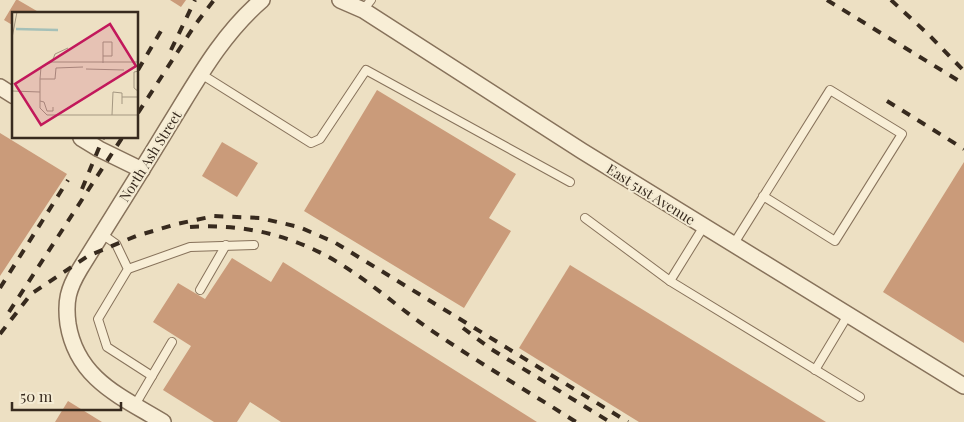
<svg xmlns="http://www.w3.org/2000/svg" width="964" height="422" font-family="'Playfair Display',serif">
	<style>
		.building { fill: #ca9b7a }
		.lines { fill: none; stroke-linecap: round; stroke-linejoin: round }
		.service-casing { stroke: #87725b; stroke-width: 10 }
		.minor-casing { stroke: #87725b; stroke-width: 18 }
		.service { stroke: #f8eed6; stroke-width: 8 }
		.minor { stroke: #f8eed6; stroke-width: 15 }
		.rail { stroke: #372a1e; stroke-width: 4; stroke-dasharray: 9 9; stroke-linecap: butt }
		.labels { text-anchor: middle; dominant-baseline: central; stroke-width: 4; stroke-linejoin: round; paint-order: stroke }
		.street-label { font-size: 14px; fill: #372a1e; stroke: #f4ebd3 }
		.inset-river { fill: none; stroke: #a5c0b8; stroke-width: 2.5 }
		.inset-road { fill: none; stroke: #a49781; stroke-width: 1 }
		.view { fill: #c2185b; fill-opacity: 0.15; stroke: #c2185b; stroke-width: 2.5 }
		.inset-edge { fill: none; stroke: #372a1e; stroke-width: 2.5 }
	</style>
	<rect width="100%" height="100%" fill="#ede0c3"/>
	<!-- building -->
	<g class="building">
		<polygon points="16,0 18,0 42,14 14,14 14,26 4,20"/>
		<polygon points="170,0 186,0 181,7"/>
		<polygon points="377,90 516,174 489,218 511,231 464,308 304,211"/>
		<polygon points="0,133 67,174 0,276"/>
		<polygon points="222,142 258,163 237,197 202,176"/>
		<polygon points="964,162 964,343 883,292"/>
		<polygon points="232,258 271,282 283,262 537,422 281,422 250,402 237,422 214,422 163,390 191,346 153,322 178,283 205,299"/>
		<polygon points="570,265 826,422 639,422 519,348"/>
		<polygon points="68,401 102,422 55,422"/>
	</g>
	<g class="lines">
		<defs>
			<g id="service">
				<polyline points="363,10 371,0"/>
				<polyline points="201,74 311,143 320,139 366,70 570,182"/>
				<polyline points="585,218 670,281 860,397"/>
				<polyline points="102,234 116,244 128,269 98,319 107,347 152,376 172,342"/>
				<polyline points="733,245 830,90 902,134 835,241 763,196"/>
				<polyline points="128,269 190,247 254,245"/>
				<polyline points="670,281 704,226"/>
				<polyline points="200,290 226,245"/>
				<polyline points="815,370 848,315"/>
				<polyline points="135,405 152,376"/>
			</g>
			<g id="minor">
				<polyline points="340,0 363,10 582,151 964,386"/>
				<polyline points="0,87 14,96"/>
				<polyline points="81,138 99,149 142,170"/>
				<path d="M163,422c-43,-26 -86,-43 -95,-98 -3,-23 0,-35 12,-55 29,-47 59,-94 88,-142 28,-45 53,-92 94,-127"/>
			</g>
		</defs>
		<!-- service casing -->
		<use href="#service" class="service-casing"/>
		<!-- minor casing -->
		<use href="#minor" class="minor-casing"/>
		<!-- service -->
		<use href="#service" class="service"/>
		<!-- minor -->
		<use href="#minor" class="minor"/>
		<!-- rail -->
		<g class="rail">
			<polyline points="827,0 964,84"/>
			<polyline points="891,0 929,35 964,71"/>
			<polyline points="171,50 195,0"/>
			<polyline points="138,70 165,24"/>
			<polyline points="887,101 964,149"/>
			<polyline points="138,113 195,25 214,0"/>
			<polyline points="82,189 103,138"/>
			<path d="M190,227c53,-4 107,9 152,38 29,18 55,41 83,61 49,34 101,64 151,96"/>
			<polyline points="0,288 68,180"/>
			<polyline points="9,312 122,138"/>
			<polyline points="463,328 491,349 610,422"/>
			<polyline points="0,334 31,294 88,256 136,236 177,224 214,216 260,218 299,227 334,242 628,422"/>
		</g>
	</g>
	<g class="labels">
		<!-- street labels -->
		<g class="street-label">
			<text transform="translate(150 156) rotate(-58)">North Ash Street</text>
			<text transform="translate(651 194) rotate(32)">East 51st Avenue</text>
		</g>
	</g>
	<!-- overview -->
	<g transform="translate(12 12)">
		<rect width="126" height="126" fill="#ede0c3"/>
		<path class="inset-river" d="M4,17l42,1"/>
		<path class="inset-road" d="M0,26l5,-26M91,44h9v-14h-9v21M40,50l3,-8 13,-6M127,50h-87l-11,5 -1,12v29l7,7h92M74,57l38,1M127,59l-5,1v16l5,4M28,67h15l1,-11 27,-1M0,79l28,1M110,85h17M28,89l4,1 3,9h6v-4M100,103l1,-23 9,1v11"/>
		<path class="view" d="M98,12l26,42 -95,59 -26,-41z"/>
		<rect width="126" height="126" class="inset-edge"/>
	</g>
	<!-- scale -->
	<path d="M12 402v8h109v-8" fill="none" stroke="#372a1e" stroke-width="2.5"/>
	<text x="20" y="402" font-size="15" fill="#372a1e" stroke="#f4ebd3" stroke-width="4" paint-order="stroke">50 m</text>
</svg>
